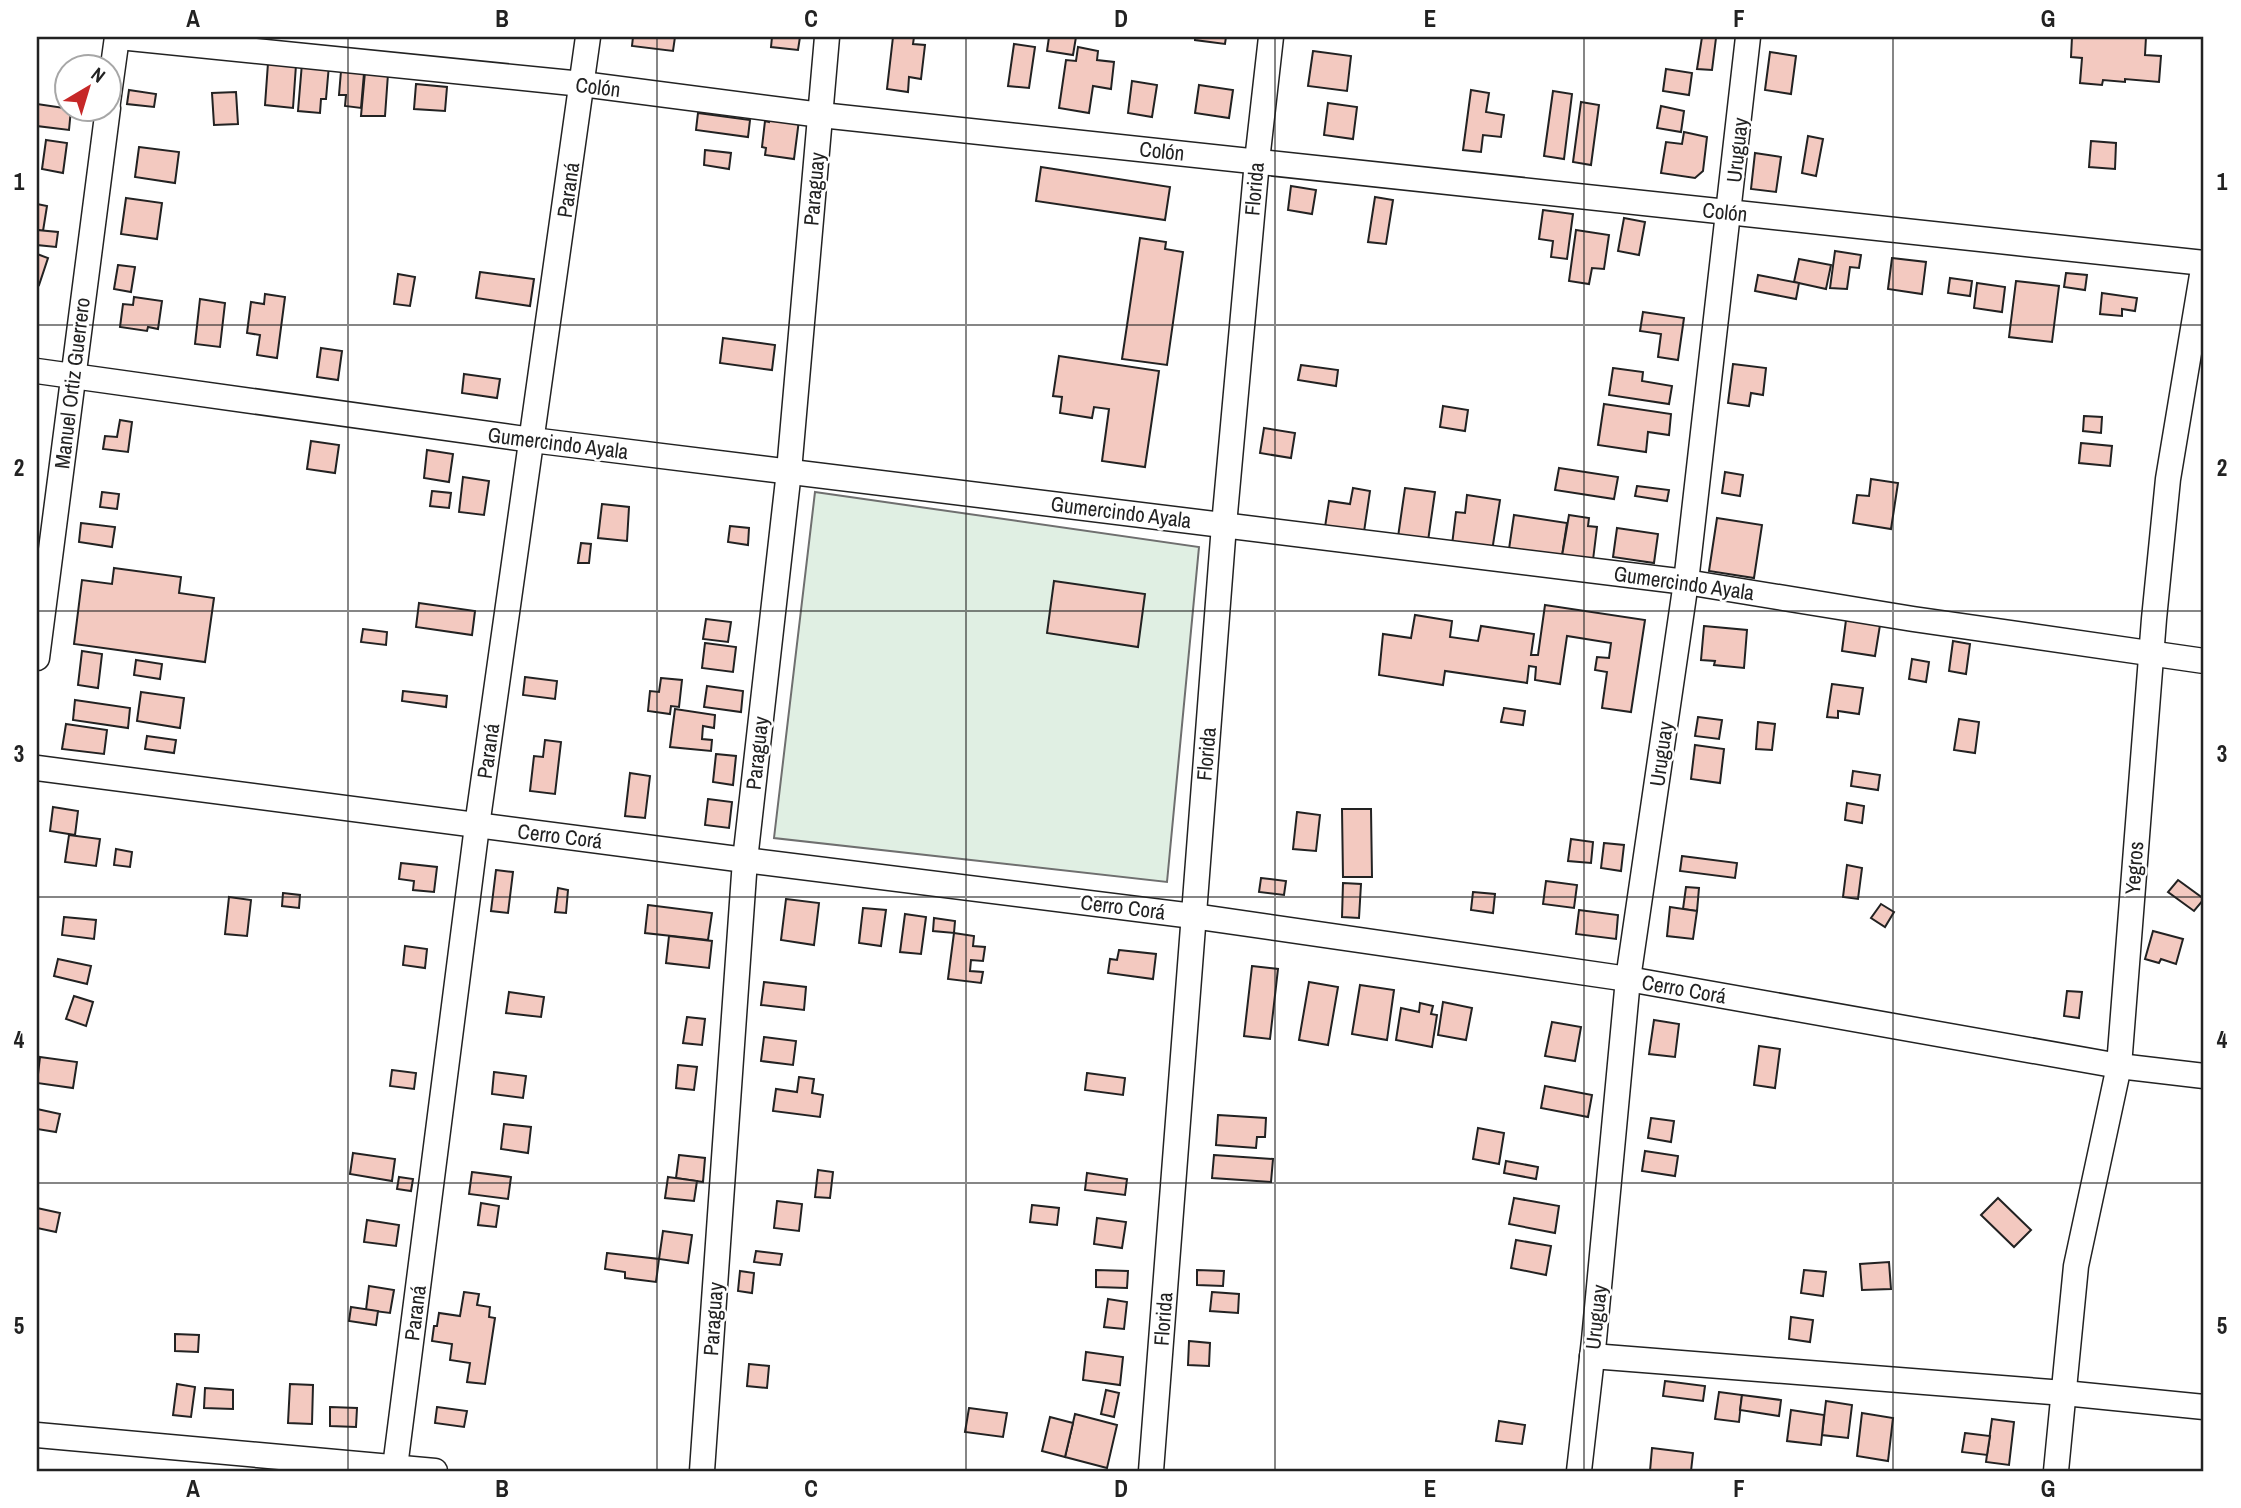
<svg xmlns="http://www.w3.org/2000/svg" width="2241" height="1508" font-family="'Archivo Narrow',sans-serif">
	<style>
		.green { fill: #e0efe3; stroke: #6f6f6f; stroke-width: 2 }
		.building { fill: #f3c9c0; stroke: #222; stroke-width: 2 }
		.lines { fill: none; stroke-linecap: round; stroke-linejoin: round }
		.minor-casing { stroke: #222; stroke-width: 27 }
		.minor { stroke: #fff; stroke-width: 24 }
		.grid { fill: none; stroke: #222; stroke-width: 2; stroke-opacity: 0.55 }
		.labels { text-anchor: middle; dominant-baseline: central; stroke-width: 5; stroke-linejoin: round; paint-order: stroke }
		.street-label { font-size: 21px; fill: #222; stroke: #fff }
		.neatline { fill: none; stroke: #222; stroke-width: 2.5 }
		.grid-label { font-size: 23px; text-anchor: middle; font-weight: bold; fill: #222 }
	</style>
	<rect width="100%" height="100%" fill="#fff"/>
	<!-- green -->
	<polygon class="green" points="815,492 1199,547 1167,882 774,838"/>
	<!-- building -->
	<g class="building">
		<polygon points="633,37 675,37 673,51 632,46"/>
		<polygon points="772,37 800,37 798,50 771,47"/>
		<polygon points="893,37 914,37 913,44 925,45 921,79 909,77 908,92 887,89"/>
		<polygon points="1049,37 1076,37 1073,55 1047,51"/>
		<polygon points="1195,37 1226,37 1225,44 1195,40"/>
		<polygon points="1702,37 1716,38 1712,70 1697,69"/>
		<polygon points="2072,37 2146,37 2145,55 2161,56 2159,82 2125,79 2125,82 2103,80 2102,85 2080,83 2082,58 2071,57"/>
		<polygon points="1014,44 1035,47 1029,88 1008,86"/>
		<polygon points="1078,47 1098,51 1097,60 1114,62 1111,89 1093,86 1089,113 1059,108 1066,60 1076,61"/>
		<polygon points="1313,51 1351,56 1347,91 1308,86"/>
		<polygon points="1770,52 1796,56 1791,94 1765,90"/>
		<polygon points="268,63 296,65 293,108 265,105"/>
		<polygon points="302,63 329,65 326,99 321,99 320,113 298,111"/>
		<polygon points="1666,69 1692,73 1689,95 1663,91"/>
		<polygon points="341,71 364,73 361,108 345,106 346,95 339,95"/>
		<polygon points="365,72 388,74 385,116 361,116"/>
		<polygon points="1132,81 1157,85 1152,117 1128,113"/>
		<polygon points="416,84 447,87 445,111 414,109"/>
		<polygon points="1199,85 1233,90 1229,118 1195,113"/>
		<polygon points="129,90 156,94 154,107 127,104"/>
		<polygon points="1471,90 1489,93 1486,112 1504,115 1501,137 1483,135 1481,152 1463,150"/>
		<polygon points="1553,91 1572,94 1564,159 1544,156"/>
		<polygon points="236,92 238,124 214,125 212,93"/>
		<polygon points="1581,102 1599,105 1591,165 1573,162"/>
		<polygon points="1328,103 1357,107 1353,139 1324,135"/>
		<polygon points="37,104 71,109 69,130 37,126"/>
		<polygon points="1661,106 1684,111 1681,132 1657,128"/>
		<polygon points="698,113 750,120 748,137 696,130"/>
		<polygon points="770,116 799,120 794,159 765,155 766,148 762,147 765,121 769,122"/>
		<polygon points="1684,132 1707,137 1703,171 1695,178 1661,173 1666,142 1682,144"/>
		<polygon points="1808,136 1823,139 1816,176 1802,173"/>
		<polygon points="46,140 67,143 63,173 42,169"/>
		<polygon points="2091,141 2116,143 2115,169 2089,167"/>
		<polygon points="139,147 179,152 175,183 135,177"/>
		<polygon points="705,150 731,153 729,169 704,165"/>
		<polygon points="1755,153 1781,157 1776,192 1751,189"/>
		<polygon points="1041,167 1170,187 1165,220 1036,201"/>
		<polygon points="1291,186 1316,190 1312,214 1288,210"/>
		<polygon points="1375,197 1393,200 1386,244 1368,242"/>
		<polygon points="126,198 162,203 157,239 121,234"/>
		<polygon points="37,204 47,206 43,231 37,230"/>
		<polygon points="1543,210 1573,214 1567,259 1551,257 1553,241 1539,239"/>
		<polygon points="1624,218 1645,222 1639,255 1618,251"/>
		<polygon points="37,230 58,232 56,247 37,245"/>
		<polygon points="1576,230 1609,235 1604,269 1592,268 1589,284 1569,281"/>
		<polygon points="1140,238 1166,242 1165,249 1183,252 1167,365 1122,359"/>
		<polygon points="1835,251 1861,255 1859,268 1850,267 1847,289 1830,288"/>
		<polygon points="37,254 48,258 39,285 37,284"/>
		<polygon points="1892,258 1926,262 1922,294 1888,289"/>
		<polygon points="1799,259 1831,265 1826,289 1794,282"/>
		<polygon points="118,265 135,267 131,292 114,289"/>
		<polygon points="480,272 534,279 530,306 476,298"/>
		<polygon points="2066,273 2087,275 2085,290 2064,287"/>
		<polygon points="398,274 415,277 410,306 394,304"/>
		<polygon points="1758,275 1799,283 1796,299 1755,291"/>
		<polygon points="1950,278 1972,281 1970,296 1948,293"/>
		<polygon points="2016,281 2059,286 2052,342 2009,337"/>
		<polygon points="1977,283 2005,287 2002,312 1974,308"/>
		<polygon points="2102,293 2137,298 2135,311 2122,309 2122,316 2100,314"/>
		<polygon points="265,294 285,297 277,358 257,355 260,335 247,333 251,302 264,304"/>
		<polygon points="134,297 162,301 158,329 148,327 147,331 120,327 123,304 133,305"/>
		<polygon points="200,299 225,303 220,347 195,344"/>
		<polygon points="1643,312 1684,318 1678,360 1658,357 1661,334 1640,331"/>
		<polygon points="723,338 775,345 772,370 720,363"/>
		<polygon points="321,348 342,351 338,380 317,377"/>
		<polygon points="1059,356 1159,371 1145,467 1102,461 1109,409 1094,407 1092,418 1060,413 1062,397 1053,396"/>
		<polygon points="1733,364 1766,368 1763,395 1751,393 1749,406 1728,403"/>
		<polygon points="1301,365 1338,370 1336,386 1298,380"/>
		<polygon points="1613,368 1643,372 1642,381 1672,386 1669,404 1609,395"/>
		<polygon points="464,374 500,379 497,398 462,393"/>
		<polygon points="1604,404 1671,414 1669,435 1648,432 1646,452 1598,445"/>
		<polygon points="1443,406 1468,410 1465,431 1440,427"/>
		<polygon points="2084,416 2102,417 2101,433 2083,431"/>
		<polygon points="120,420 132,422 128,452 103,449 105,436 117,437"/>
		<polygon points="1264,428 1295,433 1291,458 1260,453"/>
		<polygon points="311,441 339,445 335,473 307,469"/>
		<polygon points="2081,443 2112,446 2110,466 2079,463"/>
		<polygon points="427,450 453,454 449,482 424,478"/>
		<polygon points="1559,468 1618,477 1614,499 1555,490"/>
		<polygon points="1725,472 1743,475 1740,496 1722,493"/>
		<polygon points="463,477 489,481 484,515 459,512"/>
		<polygon points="1871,479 1898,483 1891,529 1853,523 1857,495 1869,496"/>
		<polygon points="1637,486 1669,490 1667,501 1635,496"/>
		<polygon points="1353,488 1370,491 1364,532 1325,527 1329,501 1350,504"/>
		<polygon points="1405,488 1435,492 1428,541 1398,537"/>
		<polygon points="432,491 451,493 449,508 430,506"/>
		<polygon points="102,492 119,494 117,509 100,507"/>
		<polygon points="1467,495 1500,500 1492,551 1452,545 1456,512 1465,513"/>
		<polygon points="602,504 629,507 627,541 598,538"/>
		<polygon points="1514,515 1567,523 1562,556 1509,549"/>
		<polygon points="1569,515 1589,518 1588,526 1597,527 1593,560 1562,556"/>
		<polygon points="1717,518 1762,525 1754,578 1709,571"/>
		<polygon points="81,523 115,527 112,547 79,542"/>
		<polygon points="730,526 749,528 748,545 728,542"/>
		<polygon points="1617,528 1658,534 1654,563 1613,557"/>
		<polygon points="581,543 591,544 589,563 578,563"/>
		<polygon points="114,568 181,577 179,593 214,598 205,662 74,644 82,580 112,584"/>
		<polygon points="1054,581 1145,594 1138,647 1047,633"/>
		<polygon points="419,603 475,611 472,635 416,627"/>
		<polygon points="1545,605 1645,620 1631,712 1602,708 1607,672 1595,670 1597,657 1609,658 1611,643 1567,636 1560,684 1535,680 1536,667 1529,666 1527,683 1445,671 1443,685 1379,675 1383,634 1411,638 1415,615 1452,621 1450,637 1478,641 1481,626 1534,634 1531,655 1538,655"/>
		<polygon points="706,619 731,622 728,642 703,639"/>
		<polygon points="1846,620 1880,625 1875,656 1842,651"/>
		<polygon points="1704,626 1747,630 1744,668 1714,665 1715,661 1701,660"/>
		<polygon points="363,629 387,632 386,645 361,642"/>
		<polygon points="1953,641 1970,644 1966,674 1949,671"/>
		<polygon points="705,643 736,647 733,672 702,668"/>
		<polygon points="82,651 102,654 98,688 78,685"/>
		<polygon points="1912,659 1929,662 1926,682 1909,679"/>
		<polygon points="136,660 162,664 160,679 134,675"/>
		<polygon points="525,677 557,681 555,699 523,695"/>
		<polygon points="661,678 682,680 679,707 671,706 670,714 648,711 650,691 659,692"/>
		<polygon points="1832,684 1863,688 1859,714 1838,711 1838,718 1827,717"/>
		<polygon points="707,686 743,691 741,712 704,707"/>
		<polygon points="403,691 447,696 446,707 402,701"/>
		<polygon points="141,692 184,698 180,728 137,721"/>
		<polygon points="75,700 130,708 128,728 73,720"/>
		<polygon points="1504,708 1525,711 1523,725 1501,722"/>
		<polygon points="675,709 715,715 714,728 703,726 702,739 712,740 711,751 670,747"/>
		<polygon points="1698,717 1722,720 1719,739 1695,736"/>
		<polygon points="1959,719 1979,722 1975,753 1954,750"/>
		<polygon points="1758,722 1775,724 1772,750 1756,749"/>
		<polygon points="66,724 107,730 104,754 62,749"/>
		<polygon points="147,736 176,740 174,753 145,749"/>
		<polygon points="545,740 561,742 555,794 530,791 534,756 543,757"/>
		<polygon points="1695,745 1724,749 1720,783 1691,779"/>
		<polygon points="716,754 736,756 733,785 713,782"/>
		<polygon points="1853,771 1880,775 1878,790 1851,786"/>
		<polygon points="630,773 650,776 645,818 625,816"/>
		<polygon points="708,799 732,802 729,828 705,825"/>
		<polygon points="1847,803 1864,806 1862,823 1845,820"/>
		<polygon points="53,807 78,811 75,835 50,831"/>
		<polygon points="1342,809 1371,809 1372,877 1343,877"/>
		<polygon points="1297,812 1320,815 1316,851 1293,849"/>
		<polygon points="69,835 100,839 96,866 65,862"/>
		<polygon points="1571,839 1593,842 1591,863 1568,861"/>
		<polygon points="1604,843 1624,845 1621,871 1601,868"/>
		<polygon points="116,849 132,852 130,867 114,865"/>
		<polygon points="1682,856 1737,863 1735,878 1680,871"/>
		<polygon points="401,863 437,867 434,892 413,890 414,881 399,879"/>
		<polygon points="1847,865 1862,868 1858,899 1843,897"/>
		<polygon points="496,870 513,872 508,913 491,911"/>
		<polygon points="1261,878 1286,881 1284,895 1259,892"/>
		<polygon points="2178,880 2204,899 2194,911 2168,892"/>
		<polygon points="1546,881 1577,885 1574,908 1543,904"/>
		<polygon points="1343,883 1361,884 1359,918 1342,917"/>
		<polygon points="1686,887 1699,888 1697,911 1683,909"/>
		<polygon points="558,888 568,890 566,913 555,912"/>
		<polygon points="1473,892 1495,894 1493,913 1471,910"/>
		<polygon points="283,893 300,895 299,908 282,906"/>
		<polygon points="229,897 251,900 247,936 225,934"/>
		<polygon points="786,899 819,903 814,945 781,940"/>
		<polygon points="1881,904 1894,912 1885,927 1871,918"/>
		<polygon points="648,905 712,913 708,940 645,933"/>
		<polygon points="1670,907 1697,911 1693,939 1667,936"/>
		<polygon points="863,908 886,910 881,946 859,943"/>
		<polygon points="1579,910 1618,915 1616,939 1576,934"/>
		<polygon points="905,914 926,917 921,954 900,952"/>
		<polygon points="64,917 96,920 94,939 62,935"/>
		<polygon points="934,918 955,921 954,933 933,931"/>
		<polygon points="2153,931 2183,939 2176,964 2161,959 2159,963 2145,959"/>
		<polygon points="954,933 974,936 973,946 985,947 983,961 971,960 970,971 983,972 981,983 948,979"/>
		<polygon points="669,936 712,941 709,968 666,963"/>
		<polygon points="405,946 427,949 425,968 403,965"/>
		<polygon points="1119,950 1156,954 1153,979 1108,973 1110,959 1117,960"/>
		<polygon points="58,959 91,966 87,984 54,976"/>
		<polygon points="1252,966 1278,969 1270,1039 1244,1036"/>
		<polygon points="764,982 806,987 804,1010 761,1005"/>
		<polygon points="1309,982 1338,987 1328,1045 1299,1040"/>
		<polygon points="1360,985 1394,990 1387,1040 1352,1034"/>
		<polygon points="2067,991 2082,992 2079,1018 2064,1016"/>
		<polygon points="509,992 544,997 541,1017 506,1013"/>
		<polygon points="74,996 93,1002 86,1026 66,1019"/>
		<polygon points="1443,1002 1472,1008 1466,1040 1438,1035"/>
		<polygon points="1420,1003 1433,1006 1431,1014 1437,1015 1432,1047 1396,1040 1401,1008 1419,1012"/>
		<polygon points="687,1017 705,1019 702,1045 683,1043"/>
		<polygon points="1654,1020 1679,1024 1675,1057 1649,1054"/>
		<polygon points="1552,1022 1581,1027 1575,1061 1545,1056"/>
		<polygon points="764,1037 796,1041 793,1065 761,1061"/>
		<polygon points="1759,1046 1780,1049 1775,1088 1754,1085"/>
		<polygon points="40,1057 77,1062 73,1088 37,1083"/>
		<polygon points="678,1065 697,1067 694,1090 676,1088"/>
		<polygon points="392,1070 416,1073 414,1089 390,1086"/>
		<polygon points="494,1072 526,1076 523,1098 492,1094"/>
		<polygon points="1087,1073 1125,1078 1123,1095 1085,1090"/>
		<polygon points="799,1077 814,1079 812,1093 823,1095 820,1117 773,1111 776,1089 797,1092"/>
		<polygon points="1545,1086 1592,1095 1588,1117 1541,1108"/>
		<polygon points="37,1109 60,1114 56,1132 37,1129"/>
		<polygon points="1218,1115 1266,1118 1265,1137 1257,1137 1256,1148 1216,1145"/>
		<polygon points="1651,1118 1674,1121 1671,1142 1648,1138"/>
		<polygon points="504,1124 531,1127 528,1153 501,1149"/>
		<polygon points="1478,1128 1504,1133 1499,1164 1473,1159"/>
		<polygon points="1645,1151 1678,1156 1675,1176 1642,1171"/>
		<polygon points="353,1153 395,1159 392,1181 350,1174"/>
		<polygon points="679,1155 705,1158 703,1182 676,1178"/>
		<polygon points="1214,1155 1273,1159 1271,1182 1212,1178"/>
		<polygon points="1506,1161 1538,1167 1536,1179 1504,1173"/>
		<polygon points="818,1170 833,1172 830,1198 815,1197"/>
		<polygon points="472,1172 511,1177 508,1199 469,1194"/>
		<polygon points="1087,1173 1127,1179 1125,1195 1085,1190"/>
		<polygon points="399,1177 413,1179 411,1191 397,1189"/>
		<polygon points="668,1177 697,1181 694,1201 665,1198"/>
		<polygon points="1514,1198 1559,1206 1555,1233 1509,1224"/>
		<polygon points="1998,1198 2031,1230 2014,1247 1981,1215"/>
		<polygon points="777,1201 802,1204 799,1231 774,1228"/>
		<polygon points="481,1203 499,1206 496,1227 478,1225"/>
		<polygon points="1032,1205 1059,1208 1057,1225 1030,1222"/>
		<polygon points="37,1208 60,1213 56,1232 37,1228"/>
		<polygon points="1097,1218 1126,1222 1122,1248 1094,1244"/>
		<polygon points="367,1220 399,1225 396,1246 364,1242"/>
		<polygon points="663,1231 692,1235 688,1263 659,1259"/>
		<polygon points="1516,1240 1551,1246 1546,1275 1511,1268"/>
		<polygon points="756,1251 782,1254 780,1265 754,1262"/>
		<polygon points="607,1253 659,1259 656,1282 625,1278 625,1272 605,1269"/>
		<polygon points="1889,1262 1891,1289 1862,1290 1860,1264"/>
		<polygon points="1096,1270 1128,1271 1127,1288 1096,1287"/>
		<polygon points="1197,1270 1224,1271 1223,1286 1197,1285"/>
		<polygon points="1804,1270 1826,1272 1823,1296 1801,1293"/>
		<polygon points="740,1271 754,1273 752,1293 738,1291"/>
		<polygon points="369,1286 394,1290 390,1313 366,1310"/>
		<polygon points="464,1292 479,1294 477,1305 490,1307 489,1317 495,1318 485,1384 467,1382 470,1363 450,1360 452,1344 432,1341 434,1326 437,1326 439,1313 460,1316"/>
		<polygon points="1212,1292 1239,1294 1238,1313 1210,1311"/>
		<polygon points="1108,1299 1127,1302 1124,1329 1104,1327"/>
		<polygon points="351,1307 378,1311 376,1325 349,1321"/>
		<polygon points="1791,1317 1813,1320 1810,1342 1789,1339"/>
		<polygon points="175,1334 199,1335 198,1352 175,1351"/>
		<polygon points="1189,1341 1210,1343 1209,1366 1188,1365"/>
		<polygon points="1086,1352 1123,1357 1120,1385 1083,1380"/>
		<polygon points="749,1364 769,1366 767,1388 747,1386"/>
		<polygon points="1665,1381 1705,1386 1703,1401 1663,1396"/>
		<polygon points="177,1384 195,1387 191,1417 173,1415"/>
		<polygon points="290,1384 313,1385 312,1424 288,1423"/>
		<polygon points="205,1388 233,1390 233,1409 204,1408"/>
		<polygon points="1106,1390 1119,1393 1114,1417 1101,1414"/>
		<polygon points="1719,1392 1742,1395 1739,1422 1715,1419"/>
		<polygon points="1742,1395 1781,1400 1779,1416 1740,1410"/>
		<polygon points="1826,1401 1852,1405 1848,1438 1822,1435"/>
		<polygon points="330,1407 357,1408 356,1427 330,1426"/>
		<polygon points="437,1407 467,1411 464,1427 435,1423"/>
		<polygon points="969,1408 1007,1413 1003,1437 965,1432"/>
		<polygon points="1791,1410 1824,1415 1821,1445 1787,1441"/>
		<polygon points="1862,1413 1893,1418 1888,1461 1857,1456"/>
		<polygon points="1075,1414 1117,1425 1107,1468 1065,1457"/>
		<polygon points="1050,1417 1073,1423 1065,1457 1042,1451"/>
		<polygon points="1992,1419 2014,1422 2009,1465 1986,1462"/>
		<polygon points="1499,1421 1525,1425 1522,1444 1496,1441"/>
		<polygon points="1965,1433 1990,1436 1987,1455 1962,1452"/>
		<polygon points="1652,1448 1693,1453 1691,1471 1650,1471"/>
	</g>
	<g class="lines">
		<defs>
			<g id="minor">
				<polyline points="119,37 582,84 821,115 2204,263"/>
				<polyline points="108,102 117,37"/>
				<polyline points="37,371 532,440 1686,582 1913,619 2204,661"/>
				<polyline points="37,658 108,108"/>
				<polyline points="37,768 745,860 1193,916 1628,979 2119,1066 2204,1076"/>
				<polyline points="1592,1356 2064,1393 2204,1407"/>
				<polyline points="37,1435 435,1471"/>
				<polyline points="395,1467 477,826 588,37"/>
				<polyline points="702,1471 745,860 789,471 827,37"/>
				<polyline points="1151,1471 1224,525 1257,161 1271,37"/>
				<polyline points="1579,1471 1594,1340 1628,979 1686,582 1748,37"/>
				<polyline points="2056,1471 2076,1266 2119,1066 2154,619 2168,479 2204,263"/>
			</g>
		</defs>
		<!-- minor casing -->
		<use href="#minor" class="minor-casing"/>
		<!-- minor -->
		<use href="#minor" class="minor"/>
	</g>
	<!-- grid -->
	<path class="grid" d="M348,37v1434M657,37v1434M966,37v1434M1275,37v1434M1584,37v1434M1893,37v1434M37,325h2167M37,611h2167M37,897h2167M37,1183h2167"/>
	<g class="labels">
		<!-- street labels -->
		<g class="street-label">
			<text transform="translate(598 87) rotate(7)">Colón</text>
			<text transform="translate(1737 150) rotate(-84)">Uruguay</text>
			<text transform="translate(1162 151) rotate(6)">Colón</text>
			<text transform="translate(814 189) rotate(-85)">Paraguay</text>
			<text transform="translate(1254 189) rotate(-85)">Florida</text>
			<text transform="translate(568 190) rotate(-82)">Paraná</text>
			<text transform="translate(1725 212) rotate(6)">Colón</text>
			<text transform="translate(72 383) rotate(-83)">Manuel Ortiz Guerrero</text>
			<text transform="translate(558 443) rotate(7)">Gumercindo Ayala</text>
			<text transform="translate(1121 512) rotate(7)">Gumercindo Ayala</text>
			<text transform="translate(1684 583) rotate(8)">Gumercindo Ayala</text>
			<text transform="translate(488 751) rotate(-82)">Paraná</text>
			<text transform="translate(757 753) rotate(-84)">Paraguay</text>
			<text transform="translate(1206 754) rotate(-85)">Florida</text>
			<text transform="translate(1661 754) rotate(-82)">Uruguay</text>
			<text transform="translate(560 836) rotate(7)">Cerro Corá</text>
			<text transform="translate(2134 868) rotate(-86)">Yegros</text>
			<text transform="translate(1123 907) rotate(7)">Cerro Corá</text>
			<text transform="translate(1684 989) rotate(10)">Cerro Corá</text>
			<text transform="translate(415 1313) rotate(-83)">Paraná</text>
			<text transform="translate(1596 1317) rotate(-84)">Uruguay</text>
			<text transform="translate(713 1319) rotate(-86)">Paraguay</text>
			<text transform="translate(1163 1319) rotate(-86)">Florida</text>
		</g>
	</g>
	<!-- border -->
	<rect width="2241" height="1508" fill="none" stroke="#ffffff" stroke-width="77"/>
	<!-- north arrow -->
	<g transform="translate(88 88) rotate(38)"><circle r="33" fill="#ffffff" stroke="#a7a7a7" stroke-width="2"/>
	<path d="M0-5L12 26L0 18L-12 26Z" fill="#c62828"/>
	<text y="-10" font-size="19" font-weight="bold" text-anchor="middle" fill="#222222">N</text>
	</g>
	<rect x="38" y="38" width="2164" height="1432" class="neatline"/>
	<g class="grid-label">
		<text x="193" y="27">A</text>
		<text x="502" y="27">B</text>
		<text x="811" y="27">C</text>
		<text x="1121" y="27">D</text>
		<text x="1430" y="27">E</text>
		<text x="1739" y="27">F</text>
		<text x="2048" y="27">G</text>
		<text x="19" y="190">1</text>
		<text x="2222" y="190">1</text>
		<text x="19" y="476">2</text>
		<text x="2222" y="476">2</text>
		<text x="19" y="762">3</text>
		<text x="2222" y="762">3</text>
		<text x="19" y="1048">4</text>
		<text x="2222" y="1048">4</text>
		<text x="19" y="1334">5</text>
		<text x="2222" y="1334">5</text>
		<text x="193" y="1497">A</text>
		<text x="502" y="1497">B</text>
		<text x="811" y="1497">C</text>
		<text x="1121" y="1497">D</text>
		<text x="1430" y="1497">E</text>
		<text x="1739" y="1497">F</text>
		<text x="2048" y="1497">G</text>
	</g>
</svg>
